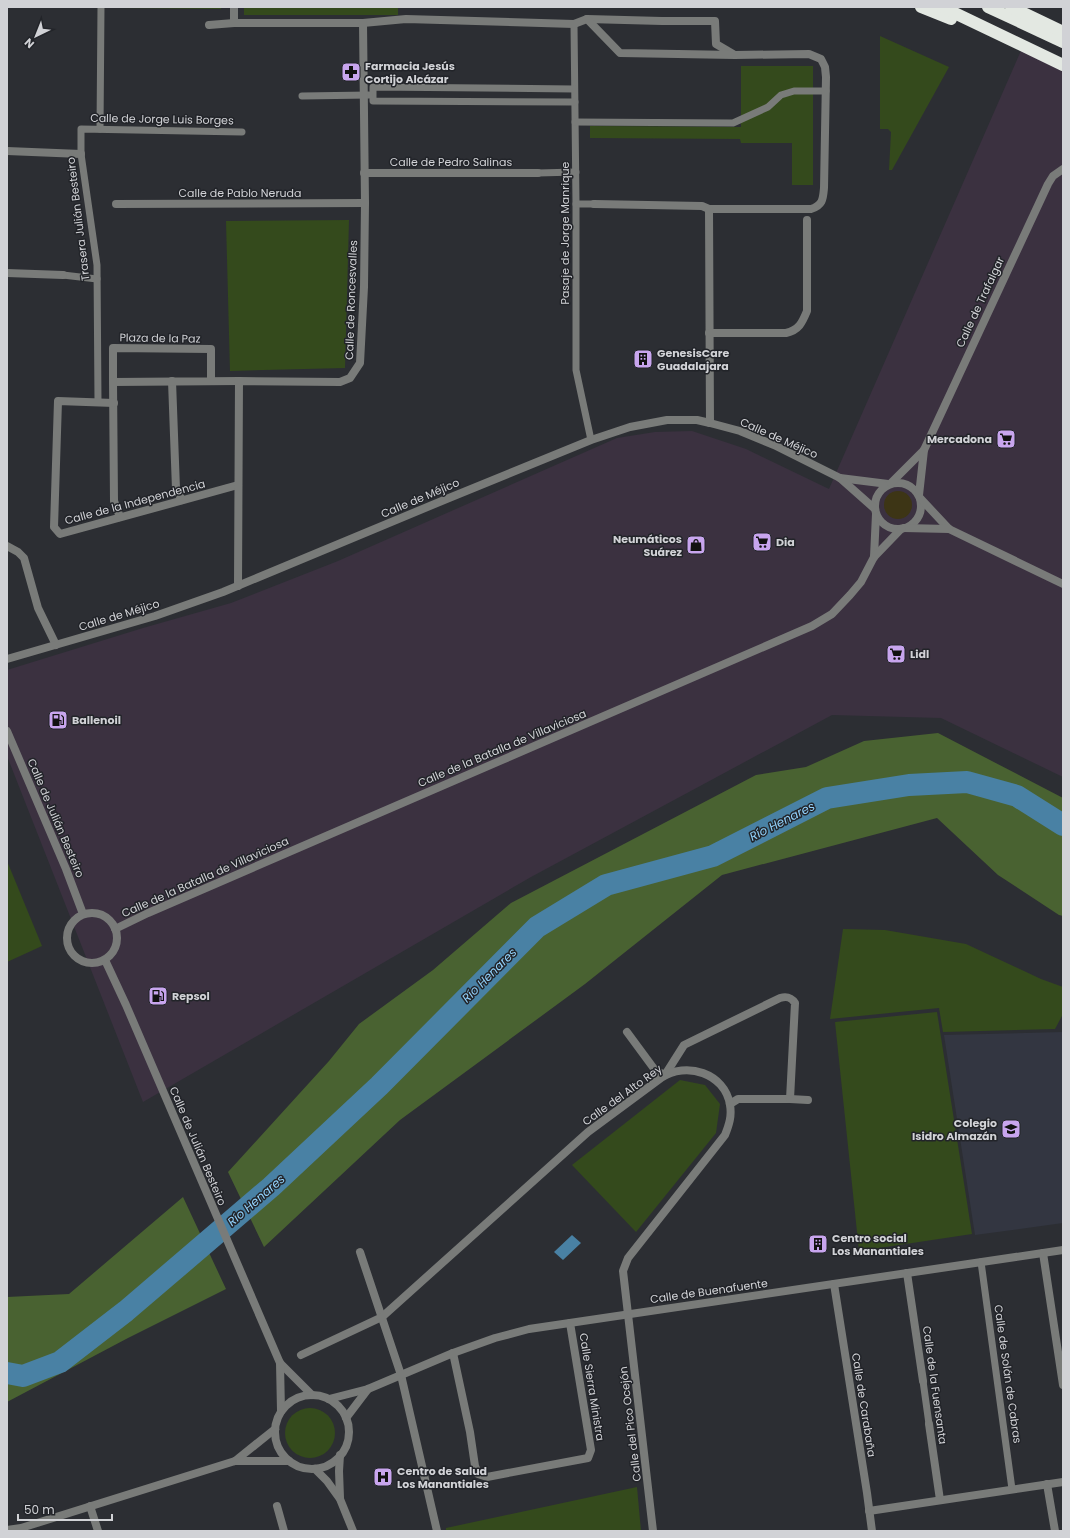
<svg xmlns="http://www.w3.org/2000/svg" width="1070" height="1538" font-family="Poppins,sans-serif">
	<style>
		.industrial { fill: #3b3140 }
		.built { fill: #333641 }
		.green { fill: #344a1c }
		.forest { fill: #496231 }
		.sand { fill: #3d3515 }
		.water { fill: #4981a4 }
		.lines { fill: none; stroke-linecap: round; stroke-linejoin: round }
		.river { stroke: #4981a4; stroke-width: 22 }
		.pedestrian { stroke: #797b79; stroke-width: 7 }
		.minor { stroke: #797b79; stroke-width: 8 }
		.tertiary { stroke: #797b79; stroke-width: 8 }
		.motorway { stroke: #e3e8e2; stroke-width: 12 }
		.labels { text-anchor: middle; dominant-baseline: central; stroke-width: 3; stroke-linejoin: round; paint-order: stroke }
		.poi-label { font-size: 11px; font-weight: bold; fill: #d1d2d6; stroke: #222429; text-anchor: start }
		.street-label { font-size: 11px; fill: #d1d2d6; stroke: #222429 }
		.water-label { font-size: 12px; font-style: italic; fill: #92d2fc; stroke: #222429 }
	</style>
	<rect width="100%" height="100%" fill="#2c2e33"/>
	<!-- industrial -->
	<polygon class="industrial" points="1023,46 1063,65 1063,777 941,718 832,715 531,877 143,1102 7,756 7,670 143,628 231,603 338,561 617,438 655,432 692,431 746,449 829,489"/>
	<!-- built -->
	<polygon class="built" points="1063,1032 1063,1223 975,1235 944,1035"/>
	<!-- green -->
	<g class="green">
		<polygon points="15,7 221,7 221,9"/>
		<rect x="244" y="7" width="154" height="8"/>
		<polygon points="880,36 949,67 892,170 889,170 891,132 888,129 880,129"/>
		<polygon points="741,66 813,66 813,185 792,185 792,143 741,143 740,139 590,138 590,126 741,127"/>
		<polygon points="349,220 345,368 230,371 226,221"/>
		<polygon points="7,861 42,946 7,962"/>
		<polygon points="843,929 885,930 966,944 1041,979 1063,987 1063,1014 1055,1029 943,1032 939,1008 830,1019"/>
		<polygon points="937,1012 972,1234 859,1251 835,1022"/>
		<polygon points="680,1080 705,1085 720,1104 716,1133 636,1232 572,1165"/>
		<circle cx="310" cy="1433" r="25"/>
		<polygon points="637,1487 641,1531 446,1531 446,1528"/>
	</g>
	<!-- forest -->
	<g class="forest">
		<polygon points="938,733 1063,798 1063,916 1059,915 998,875 937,818 722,875 585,984 400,1120 264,1247 228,1172 329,1061 359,1024 433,970 511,903 756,775 806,767 864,741"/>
		<polygon points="183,1197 226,1289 128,1338 7,1402 7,1297 69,1294"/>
	</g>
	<!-- sand -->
	<circle class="sand" cx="898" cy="505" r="14"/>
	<!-- water -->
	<polygon class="water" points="572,1235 581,1243 563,1260 554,1252"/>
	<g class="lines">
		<!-- river -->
		<polyline class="river" points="7,1373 23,1376 60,1362 126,1311 271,1187 379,1086 537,927 606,885 713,856 827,798 909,785 967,782 1017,796 1063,825"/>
		<!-- pedestrian -->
		<g class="pedestrian">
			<polyline points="574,24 576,204 576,370 591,440"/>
			<polyline points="574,89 373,87 373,101 575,102"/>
			<polyline points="302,96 369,95"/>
			<polyline points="575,122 733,123 768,107 781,95 794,91 826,91"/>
			<polyline points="100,129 101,7"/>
			<polyline points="538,173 576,172"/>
			<polyline points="576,204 594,204"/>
			<polyline points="63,275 97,279"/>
			<polyline points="98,402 97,265 81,154 81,129 242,132"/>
			<polyline points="981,1262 1012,1489"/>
			<polyline points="923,1381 929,1424"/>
		</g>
		<!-- minor -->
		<g class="minor">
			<polyline points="234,7 234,23"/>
			<polyline points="587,19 662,21 715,21 716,44 733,54"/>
			<path d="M209,25l25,-2h129l43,-4 168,5 13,-5 33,34 115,2 74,-1 12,5 4,8 1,10 -2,111c-1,11 -1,17 -13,21h-102l-7,-3 -108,-2"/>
			<polyline points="7,151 81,154"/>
			<polyline points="364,173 538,173"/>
			<polyline points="116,204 365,203"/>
			<polyline points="709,209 710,423"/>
			<polyline points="7,273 63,275"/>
			<path d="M709,333h77c13,-3 16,-10 21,-22v-91"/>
			<polyline points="172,381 176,489 182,500"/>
			<polyline points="211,381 211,349 113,348 113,382 239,381"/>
			<polyline points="113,382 114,501 120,517"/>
			<polyline points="114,403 58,401 54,527 60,534 238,485"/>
			<polyline points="840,478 888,484"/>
			<circle cx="898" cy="506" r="23"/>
			<polyline points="891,483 924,450 1048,184 1053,176 1063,169"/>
			<polyline points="919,495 924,450"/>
			<polyline points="920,498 949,529 1063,584"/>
			<polyline points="904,528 949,529"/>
			<polyline points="7,546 18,552 24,558 38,608 56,645"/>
			<polyline points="874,557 876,514"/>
			<polyline points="238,586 239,381 340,382 350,378 360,363 364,287 365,203 363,23"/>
			<polyline points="7,659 155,616 223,592 449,498 591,440 630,427 667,420 697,420 710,423 740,431 774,445 840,478 875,509"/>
			<polyline points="115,929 148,913 812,626 832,614 850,595 861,582 874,557 901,529"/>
			<path d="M627,1032l28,38 10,5 19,-30 96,-47c7,-2 11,-1 15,5l-5,96h-52l-8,5"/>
			<polyline points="790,1099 808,1100"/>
			<polyline points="360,1252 401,1375 437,1531"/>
			<polyline points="1043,1253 1063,1385"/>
			<polyline points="907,1273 923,1381"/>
			<polyline points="834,1284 867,1493 872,1531"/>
			<polyline points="453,1353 470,1432 475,1466 478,1474 487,1477 588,1458 591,1450 570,1323"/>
			<path d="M301,1355l81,-38 206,-185 73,-54c25,-17 64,-5 69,27 2,11 -1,20 -5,30l-97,123 -5,13 30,260"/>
			<polyline points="329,1399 368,1389 453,1353 495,1338 529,1329 1063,1250"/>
			<polyline points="346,1418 368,1389"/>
			<polyline points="929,1424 940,1500"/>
			<polyline points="235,1461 275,1429"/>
			<polyline points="1047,1484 1055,1531"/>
			<polyline points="90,1506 98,1531"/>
			<polyline points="277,1506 284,1531"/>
			<polyline points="869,1511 1063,1482"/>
			<polyline points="7,1530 21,1528 235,1461 289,1461"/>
		</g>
		<!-- tertiary -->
		<g class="tertiary">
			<polyline points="7,731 66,869 83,914"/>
			<circle cx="92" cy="938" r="25"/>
			<polyline points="105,960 126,1005 280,1363 312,1395"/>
			<polyline points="280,1363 281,1411"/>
			<circle cx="312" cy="1432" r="37"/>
			<polyline points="340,1455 339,1471 340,1498"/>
			<polyline points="315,1469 327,1481 340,1499 353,1531"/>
		</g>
		<!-- motorway -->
		<g class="motorway">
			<polyline points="921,7 951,19"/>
			<polyline points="942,7 1063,65"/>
			<polyline points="988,7 1063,42"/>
			<polyline points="1011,7 1063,32"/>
		</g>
	</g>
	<!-- icons -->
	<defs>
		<symbol id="pharmacy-square" viewBox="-11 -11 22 22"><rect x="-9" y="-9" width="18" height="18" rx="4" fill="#c8a5ee" stroke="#222429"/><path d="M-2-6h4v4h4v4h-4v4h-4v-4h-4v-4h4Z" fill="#111"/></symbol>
		<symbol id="building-square" viewBox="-11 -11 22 22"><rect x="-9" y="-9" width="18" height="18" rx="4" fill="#c8a5ee" stroke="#222429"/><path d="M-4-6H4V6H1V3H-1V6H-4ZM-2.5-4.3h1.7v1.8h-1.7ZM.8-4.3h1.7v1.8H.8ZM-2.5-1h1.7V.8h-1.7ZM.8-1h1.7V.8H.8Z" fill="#111"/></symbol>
		<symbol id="supermarket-square" viewBox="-11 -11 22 22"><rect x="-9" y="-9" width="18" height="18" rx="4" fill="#c8a5ee" stroke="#222429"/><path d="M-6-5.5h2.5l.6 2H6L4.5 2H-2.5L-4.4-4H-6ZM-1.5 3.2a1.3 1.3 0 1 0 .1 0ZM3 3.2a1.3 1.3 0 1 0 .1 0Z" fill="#111"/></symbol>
		<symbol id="shop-square" viewBox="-11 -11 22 22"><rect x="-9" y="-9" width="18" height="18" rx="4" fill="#c8a5ee" stroke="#222429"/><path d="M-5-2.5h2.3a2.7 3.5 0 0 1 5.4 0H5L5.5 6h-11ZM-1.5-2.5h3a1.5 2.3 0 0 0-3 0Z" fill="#111"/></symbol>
		<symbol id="fuel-square" viewBox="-11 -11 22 22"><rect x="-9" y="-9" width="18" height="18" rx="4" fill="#c8a5ee" stroke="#222429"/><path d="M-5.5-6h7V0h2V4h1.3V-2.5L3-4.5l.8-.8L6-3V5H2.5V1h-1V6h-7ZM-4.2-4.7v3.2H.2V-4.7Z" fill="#111"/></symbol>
		<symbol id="school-square" viewBox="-11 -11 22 22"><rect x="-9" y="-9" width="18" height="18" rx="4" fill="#c8a5ee" stroke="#222429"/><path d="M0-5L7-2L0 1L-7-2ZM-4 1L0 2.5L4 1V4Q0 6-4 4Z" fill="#111"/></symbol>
		<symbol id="hospital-square" viewBox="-11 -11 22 22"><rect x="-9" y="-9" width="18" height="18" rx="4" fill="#c8a5ee" stroke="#222429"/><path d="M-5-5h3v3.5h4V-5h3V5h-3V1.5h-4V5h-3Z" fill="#111"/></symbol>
	</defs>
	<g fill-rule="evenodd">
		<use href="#pharmacy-square" x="340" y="61" width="22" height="22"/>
		<use href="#building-square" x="632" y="348" width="22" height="22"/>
		<use href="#supermarket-square" x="995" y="428" width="22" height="22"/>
		<use href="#supermarket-square" x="751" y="531" width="22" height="22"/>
		<use href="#shop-square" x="685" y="534" width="22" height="22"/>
		<use href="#supermarket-square" x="885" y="643" width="22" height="22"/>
		<use href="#fuel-square" x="47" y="709" width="22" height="22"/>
		<use href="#fuel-square" x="147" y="985" width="22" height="22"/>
		<use href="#school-square" x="1000" y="1118" width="22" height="22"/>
		<use href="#building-square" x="807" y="1233" width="22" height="22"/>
		<use href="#hospital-square" x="372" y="1466" width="22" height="22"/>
	</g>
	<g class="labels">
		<!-- poi labels -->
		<g class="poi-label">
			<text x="365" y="66">Farmacia Jesús<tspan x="365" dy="13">Cortijo Alcázar</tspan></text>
			<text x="657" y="353">GenesisCare<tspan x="657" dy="13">Guadalajara</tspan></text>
			<text x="992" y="439" text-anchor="end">Mercadona</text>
			<text x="682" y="539" text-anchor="end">Neumáticos<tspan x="682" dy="13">Suárez</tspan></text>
			<text x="776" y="542">Dia</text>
			<text x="910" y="654">Lidl</text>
			<text x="72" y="720">Ballenoil</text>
			<text x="172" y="996">Repsol</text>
			<text x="997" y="1123" text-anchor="end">Colegio<tspan x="997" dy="13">Isidro Almazán</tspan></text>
			<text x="832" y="1238">Centro social<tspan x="832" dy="13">Los Manantiales</tspan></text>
			<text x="397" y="1471">Centro de Salud<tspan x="397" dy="13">Los Manantiales</tspan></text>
		</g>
		<!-- street labels -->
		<g class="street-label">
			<text transform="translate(162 119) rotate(1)">Calle de Jorge Luis Borges</text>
			<text x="451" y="162">Calle de Pedro Salinas</text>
			<text x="240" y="193">Calle de Pablo Neruda</text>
			<text transform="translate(78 219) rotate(-97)">Trasera Julián Besteiro</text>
			<text transform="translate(565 233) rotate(-90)">Pasaje de Jorge Manrique</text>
			<text transform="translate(351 300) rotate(-88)">Calle de Roncesvalles</text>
			<text transform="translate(980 302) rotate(-65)">Calle de Trafalgar</text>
			<text transform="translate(160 338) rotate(1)">Plaza de la Paz</text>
			<text transform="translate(779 438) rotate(24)">Calle de Méjico</text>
			<text transform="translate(420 498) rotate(-23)">Calle de Méjico</text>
			<text transform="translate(135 502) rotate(-15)">Calle de la Independencia</text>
			<text transform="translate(119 615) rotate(-17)">Calle de Méjico</text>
			<text transform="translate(502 748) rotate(-23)">Calle de la Batalla de Villaviciosa</text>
			<text transform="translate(56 818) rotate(67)">Calle de Julián Besteiro</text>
			<text transform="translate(205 877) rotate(-24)">Calle de la Batalla de Villaviciosa</text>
			<text transform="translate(622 1095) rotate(-36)">Calle del Alto Rey</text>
			<text transform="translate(198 1146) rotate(67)">Calle de Julián Besteiro</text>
			<text transform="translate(709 1291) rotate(-8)">Calle de Buenafuente</text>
			<text transform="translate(1008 1374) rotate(82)">Calle de Solán de Cabras</text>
			<text transform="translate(935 1385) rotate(82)">Calle de la Fuensanta</text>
			<text transform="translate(592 1387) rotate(81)">Calle Sierra Ministra</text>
			<text transform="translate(864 1405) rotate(81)">Calle de Carabaña</text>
			<text transform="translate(630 1424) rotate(-97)">Calle del Pico Ocejón</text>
		</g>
		<!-- water labels -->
		<g class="water-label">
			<text transform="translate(782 821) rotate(-27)">Río Henares</text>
			<text transform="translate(489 975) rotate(-45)">Río Henares</text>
			<text transform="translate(256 1200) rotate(-41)">Río Henares</text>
		</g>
	</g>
	<!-- border -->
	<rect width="1070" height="1538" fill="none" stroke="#d1d2d6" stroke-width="16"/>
	<!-- north arrow -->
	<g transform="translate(36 36) rotate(223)" stroke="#222429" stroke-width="3" paint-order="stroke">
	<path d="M0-3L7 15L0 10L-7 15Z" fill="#d1d2d6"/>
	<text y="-6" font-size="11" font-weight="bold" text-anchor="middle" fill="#d1d2d6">N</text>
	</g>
	<!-- scale -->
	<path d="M18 1514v6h94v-6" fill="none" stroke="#d1d2d6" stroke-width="2"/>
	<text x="24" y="1514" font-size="12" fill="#d1d2d6" stroke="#222429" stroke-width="3" paint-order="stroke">50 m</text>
</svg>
